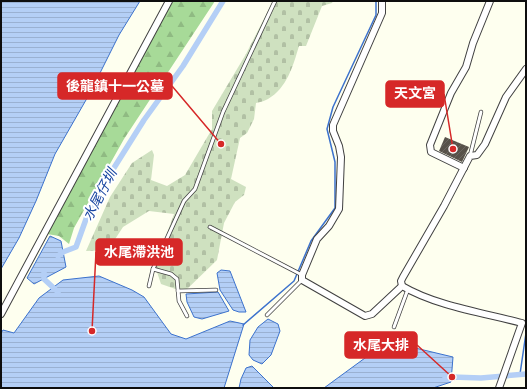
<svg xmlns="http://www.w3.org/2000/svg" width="527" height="389" font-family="'Times New Roman','Noto Sans TC',serif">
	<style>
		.forest { fill: url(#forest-firs) }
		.cemetery { fill: url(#cemetery-stones) }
		.water { fill: url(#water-rules); stroke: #3c72cd }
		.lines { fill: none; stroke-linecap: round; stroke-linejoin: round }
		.stream { stroke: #3c72cd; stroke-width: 1.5 }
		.canal { stroke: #b4cff6; stroke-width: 5.5 }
		.building { fill: url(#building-hatch) }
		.lane-casing { stroke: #414141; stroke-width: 4.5 }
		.street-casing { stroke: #414141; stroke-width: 8 }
		.lane { stroke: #fff; stroke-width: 3 }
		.street { stroke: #fff; stroke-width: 6 }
		.labels { text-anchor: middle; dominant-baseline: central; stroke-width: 4; stroke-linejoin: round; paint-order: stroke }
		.water-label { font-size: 14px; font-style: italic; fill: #1745a0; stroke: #fff }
		.leader { fill: none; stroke: #d62828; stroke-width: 1.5 }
		.callout-dot { fill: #d62828; stroke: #fff; stroke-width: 1.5 }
		.callout { fill: #d62828; stroke: #d62828; stroke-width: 1.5 }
		.callout-label { font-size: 14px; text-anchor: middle; font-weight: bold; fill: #fff }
	</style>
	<defs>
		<pattern id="forest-firs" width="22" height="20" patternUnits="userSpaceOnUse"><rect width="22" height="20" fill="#a7da98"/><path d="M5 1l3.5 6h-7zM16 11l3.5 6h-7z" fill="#8fba82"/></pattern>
		<pattern id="cemetery-stones" width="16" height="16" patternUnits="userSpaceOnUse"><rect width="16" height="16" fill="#cfe1c0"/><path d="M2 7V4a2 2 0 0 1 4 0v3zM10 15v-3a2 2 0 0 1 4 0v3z" fill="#b1c0a4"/></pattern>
		<pattern id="water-rules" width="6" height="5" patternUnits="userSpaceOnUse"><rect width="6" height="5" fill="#b4cff6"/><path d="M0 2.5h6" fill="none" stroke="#9ab1d2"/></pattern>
		<pattern id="building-hatch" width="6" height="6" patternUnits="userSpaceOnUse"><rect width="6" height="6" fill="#57524a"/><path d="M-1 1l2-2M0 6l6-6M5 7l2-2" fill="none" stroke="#6a6660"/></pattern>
	</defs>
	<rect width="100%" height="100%" fill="#feffef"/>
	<!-- forest -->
	<polygon class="forest" points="173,1 215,1 124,139 74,228 69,244 59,236 47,234"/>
	<!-- cemetery -->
	<path class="cemetery" d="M273,1h60l-1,2 -10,3 -16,40h-7c-6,20 -12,42 -31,53 -3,2 -8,3 -12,4l-2,16 -7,14 -7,5 -9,41 15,8 -2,8 -9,7 -11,21 -7,37 -33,32 -23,-8 -6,-18 19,-52 -25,-3 -26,16 -15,23 -22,1 24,-54 22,-34 20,-13 2,5 -3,25 16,6 18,-11 27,-46v-18l34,-57z"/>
	<!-- water -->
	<g class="water">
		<polygon points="1,1 140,1 119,35 90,93 55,154 36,201 19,238 1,269"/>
		<polygon points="50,236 61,241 66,267 34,284 27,278"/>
		<polygon points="221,270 230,271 246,312 239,312 233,310 220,290 217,273"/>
		<polygon points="99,276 132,290 144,297 171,334 186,339 230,321 244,324 224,388 1,388 1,333 3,330 14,333 39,298 63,280"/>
		<polygon points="218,292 229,311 202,319 194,317 187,302 186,294"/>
		<polygon points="268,319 278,324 280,331 271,355 262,364 253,360 249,355 250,340 258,327"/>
		<polygon points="390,342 453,357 451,382 433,388 324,388 365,358"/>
		<polygon points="252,366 274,388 239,388 241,379 246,368"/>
	</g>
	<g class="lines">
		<!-- stream -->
		<g class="stream">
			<polyline points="243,325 294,281 311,241 335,208 335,162 327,129 333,107 376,15 376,1"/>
			<polyline points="520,374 526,333"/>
		</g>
		<!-- canal -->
		<g class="canal">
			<polyline points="58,256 63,252 76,247 90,208 112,171 144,120 183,66 223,1"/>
			<polyline points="44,271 44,279 58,292"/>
			<polyline points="445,378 452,377 481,378 526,374"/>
		</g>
	</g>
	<!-- building -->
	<polygon class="building" points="445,137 469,147 462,162 439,151"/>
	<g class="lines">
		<defs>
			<g id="lane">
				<polyline points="470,156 481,112"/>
				<polyline points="210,227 302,275"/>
				<polyline points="153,269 171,274 177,279 179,301 187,316"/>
				<polyline points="149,286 153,269 184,201 195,189 223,112 275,1"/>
				<polyline points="178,291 216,290"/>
				<polyline points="267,315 302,280"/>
				<polyline points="394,327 408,289"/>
			</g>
			<g id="street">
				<path d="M382,1v12l-49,112v6l6,15 2,11 -2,52 -10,17 -12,13 -15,36v5l63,36 7,-2 30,-28c34,20 82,27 120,37l-23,65"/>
				<polyline points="464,168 431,152 430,145 451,93 466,67 473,43 490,1"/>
				<polyline points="402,286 401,281 403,277 444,206 470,156 477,155 485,144 506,97 526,69"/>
				<polyline points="1,314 169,1"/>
			</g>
		</defs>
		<!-- lane casing -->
		<use href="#lane" class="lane-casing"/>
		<!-- street casing -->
		<use href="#street" class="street-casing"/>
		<!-- lane -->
		<use href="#lane" class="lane"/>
		<!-- street -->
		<use href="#street" class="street"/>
	</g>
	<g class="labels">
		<!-- water labels -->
		<g class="water-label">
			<text transform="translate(100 195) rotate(-62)">水尾仔圳</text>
		</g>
	</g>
	<!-- callouts -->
	<path class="leader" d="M221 144L172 86M453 149L444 94M92 331L96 252M452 377L417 345"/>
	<g class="callout-dot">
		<circle cx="221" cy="144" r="4"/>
		<circle cx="453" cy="149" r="4"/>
		<circle cx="92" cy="331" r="4"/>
		<circle cx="452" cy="377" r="4"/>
	</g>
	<g class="callout">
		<rect x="58" y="73" width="114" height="26" rx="4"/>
		<rect x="386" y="81" width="58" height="26" rx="4"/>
		<rect x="96" y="239" width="86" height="26" rx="4"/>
		<rect x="345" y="332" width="72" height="26" rx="4"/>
	</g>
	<g class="callout-label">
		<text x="115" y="91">後龍鎮十一公墓</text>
		<text x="415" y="98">天文宮</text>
		<text x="139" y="257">水尾滯洪池</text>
		<text x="381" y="350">水尾大排</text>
	</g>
	<!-- border -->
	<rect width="527" height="389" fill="none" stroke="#0e0e0e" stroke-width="4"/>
</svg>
